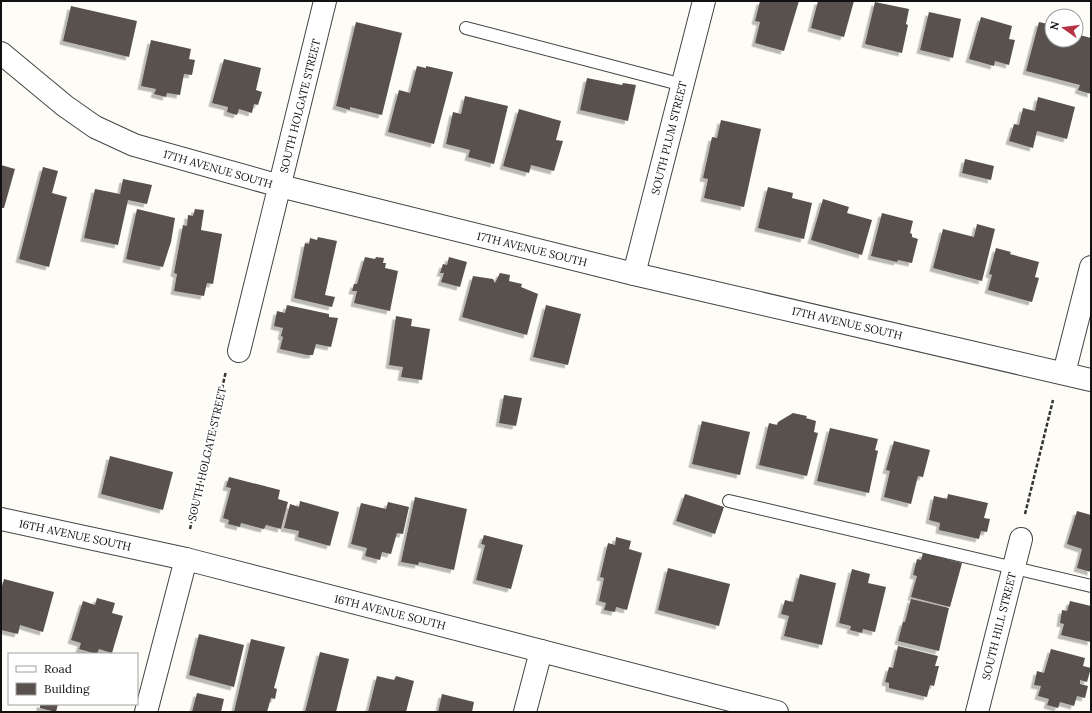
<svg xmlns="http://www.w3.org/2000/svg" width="1092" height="713" font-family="Lora,serif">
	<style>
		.building { fill: #59514e; filter: url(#shadow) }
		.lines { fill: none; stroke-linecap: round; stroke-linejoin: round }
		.service-casing { stroke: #444; stroke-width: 14 }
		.minor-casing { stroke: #444; stroke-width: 24 }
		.tertiary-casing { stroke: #444; stroke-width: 24 }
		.path { stroke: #333; stroke-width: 2.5; stroke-dasharray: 4 2; stroke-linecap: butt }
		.service { stroke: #fff; stroke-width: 12 }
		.minor { stroke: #fff; stroke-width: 22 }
		.tertiary { stroke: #fff; stroke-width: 22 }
		.labels { text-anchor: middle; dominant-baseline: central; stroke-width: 4; stroke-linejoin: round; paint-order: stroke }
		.street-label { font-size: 11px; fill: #111; stroke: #fff }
	</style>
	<defs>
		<filter id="shadow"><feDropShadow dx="-3.5" dy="3.5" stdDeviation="0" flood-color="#0004"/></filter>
	</defs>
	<rect width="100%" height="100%" fill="#fefcf6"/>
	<!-- building -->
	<g class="building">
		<polygon points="760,1 799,1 784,51 755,43 760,22 755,21"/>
		<polygon points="818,1 854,1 844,37 811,28"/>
		<polygon points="875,2 909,9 906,24 908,25 902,53 865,44"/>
		<polygon points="71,6 137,21 129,57 63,41"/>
		<polygon points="929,12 961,19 953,58 920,50"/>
		<polygon points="981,17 1012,26 1009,39 1015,40 1009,65 995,61 994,66 969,59"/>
		<polygon points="356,22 402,33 382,115 350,107 350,110 336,106"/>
		<polygon points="1039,22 1052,25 1052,40 1076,40 1076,34 1091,38 1091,94 1078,90 1080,85 1026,71"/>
		<polygon points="151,40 191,49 189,59 195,60 192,75 184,74 180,95 167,93 166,97 154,94 156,89 141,86"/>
		<polygon points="224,59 261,68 256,90 262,92 258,105 254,104 252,113 239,109 237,115 227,112 228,107 212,103"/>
		<polygon points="417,66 426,68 426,66 453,72 434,144 388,132 399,90 410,93"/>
		<polygon points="587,78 622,85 623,83 636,85 628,121 580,110"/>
		<polygon points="465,96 508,106 494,164 468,157 470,150 446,144 453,112 461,114"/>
		<polygon points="1038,97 1075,107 1067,139 1037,131 1033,148 1009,141 1014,124 1019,125 1023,108 1035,111"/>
		<polygon points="519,109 561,121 556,140 563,141 554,171 531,165 529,173 503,166"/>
		<polygon points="721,120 761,129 744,207 704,198 708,179 703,178 712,137 717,138"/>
		<polygon points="965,159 994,166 991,180 962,173"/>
		<polygon points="1,165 15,169 4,208 1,208"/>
		<polygon points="43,167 58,171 52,193 67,197 49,267 19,259"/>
		<polygon points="123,179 152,185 147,204 128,200 118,245 84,238 95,189 120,194"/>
		<polygon points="768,187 793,193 792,198 812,203 804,239 758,228"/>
		<polygon points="823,199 849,207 847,213 872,220 862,255 811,240"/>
		<polygon points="137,209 175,218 171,242 163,267 126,259"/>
		<polygon points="195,209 204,210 201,230 222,234 213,284 207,283 204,296 174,291 177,274 174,273 183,225 187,226 188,215 193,216"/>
		<polygon points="882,213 913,221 910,233 912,234 912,237 918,239 912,263 898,260 897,262 871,256"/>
		<polygon points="977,224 995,229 982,281 933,268 943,229 974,237"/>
		<polygon points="318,237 337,241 325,295 335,297 332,307 294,298 305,243 309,244 310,238 317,240"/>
		<polygon points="996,248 1011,252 1010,254 1039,262 1035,277 1039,278 1032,302 988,290 992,275 989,274"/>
		<polygon points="365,257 375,259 376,257 384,258 383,263 386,263 385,268 398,271 390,311 354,303 357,291 352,291 354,284 357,284"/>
		<polygon points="449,257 467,262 460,287 441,282 444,273 440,273 443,264 447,265"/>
		<polygon points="500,273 510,275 509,281 522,284 521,287 538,294 527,335 462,317 473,276 493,279 495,283"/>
		<polygon points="287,305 329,314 329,317 338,318 331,347 316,344 313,355 307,355 280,349 283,337 281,336 283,328 274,326 277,311 285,313"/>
		<polygon points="546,305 581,314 568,365 533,357"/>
		<polygon points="396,316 412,319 411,326 430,329 422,380 401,377 403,367 389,365"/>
		<polygon points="504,395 522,398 516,426 499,423"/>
		<polygon points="793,413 807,416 806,418 816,421 814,432 818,433 807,476 759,465 769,423 777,425 778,422"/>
		<polygon points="702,421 750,432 740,475 692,464"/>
		<polygon points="830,428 878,439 875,450 878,451 869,493 817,481"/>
		<polygon points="894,441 930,450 923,477 918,476 911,504 884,497 890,471 886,470"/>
		<polygon points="110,456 173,472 163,510 101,494"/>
		<polygon points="229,477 280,490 278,499 288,502 281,529 266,525 264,529 241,523 240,527 228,524 229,520 223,518 231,488 226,487"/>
		<polygon points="685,494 724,507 715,534 676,521"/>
		<polygon points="948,494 988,503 984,518 990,519 987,532 981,531 979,539 939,530 940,523 929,520 934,496 947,499"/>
		<polygon points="415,497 467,509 454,570 419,562 418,565 401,562"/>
		<polygon points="300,501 339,512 330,546 298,537 299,531 284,528 290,504 299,507"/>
		<polygon points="388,502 409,507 403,534 397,533 391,554 382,552 380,560 365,556 367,548 351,544 361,503 386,509"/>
		<polygon points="1077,511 1091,515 1091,572 1077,568 1082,549 1067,544"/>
		<polygon points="484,535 523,545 511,589 476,580 485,545 481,544"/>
		<polygon points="616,537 631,541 629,549 642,553 627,610 616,607 615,612 604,610 606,603 599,601 604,578 600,577 608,543 615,545"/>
		<polygon points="923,553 962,563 950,607 911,597 917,576 913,575 917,559 921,560"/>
		<polygon points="668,568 730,584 719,626 658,610"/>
		<polygon points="852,569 870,574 868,583 886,587 875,632 863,629 862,633 850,630 851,626 839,623"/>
		<polygon points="800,574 836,583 822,645 784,636 789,616 781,614 785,600 793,602"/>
		<polygon points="4,579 54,592 43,632 20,625 18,634 1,630 1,590"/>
		<polygon points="97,598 115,603 112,613 123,616 112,653 99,649 97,654 79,649 81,643 71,640 83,601 95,605"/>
		<polygon points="911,599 949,608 939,651 898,641 903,622 905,622"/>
		<polygon points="1070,601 1091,606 1091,642 1061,635 1064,624 1060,623 1062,610 1067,611"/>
		<polygon points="199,634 244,645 234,687 189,675"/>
		<polygon points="251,639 285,647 274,688 277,689 275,699 271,698 267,712 234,712"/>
		<polygon points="898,646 938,656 935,666 939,666 934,686 930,685 927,697 889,688 889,683 885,682 889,667 893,668"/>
		<polygon points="1051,649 1085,658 1083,666 1091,668 1087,682 1080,680 1080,684 1088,686 1085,698 1077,696 1074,706 1060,702 1058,708 1047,705 1049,699 1038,696 1041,686 1034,685 1037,671 1044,673"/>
		<polygon points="320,652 349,659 336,712 305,712"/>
		<polygon points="377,676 394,680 396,676 414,681 406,712 368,712"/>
		<polygon points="197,693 224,699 221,712 192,712"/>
		<polygon points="442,694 474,702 472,712 438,712"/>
		<polygon points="40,704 58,704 56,712 40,708"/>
	</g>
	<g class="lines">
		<defs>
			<g id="service">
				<polyline points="466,28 683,85"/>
				<polyline points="729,501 1091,586"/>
			</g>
			<g id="minor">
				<polyline points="634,274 704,1"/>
				<polyline points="239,351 325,1"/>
				<polyline points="1064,373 1091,267"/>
				<polyline points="1,519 186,559 777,712"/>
				<polyline points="146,712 186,559"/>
				<polyline points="525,712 541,651"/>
				<polyline points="977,712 1021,539"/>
			</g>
			<polyline id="tertiary" points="1,53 65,106 95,127 134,145 280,186 634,274 1091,380"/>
		</defs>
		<!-- service casing -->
		<use href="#service" class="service-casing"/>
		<!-- minor casing -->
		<use href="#minor" class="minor-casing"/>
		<!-- tertiary casing -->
		<use href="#tertiary" class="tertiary-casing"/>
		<!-- path -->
		<g class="path">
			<polyline points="1025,514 1053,400"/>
			<polyline points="190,529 226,371"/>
		</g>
		<!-- service -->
		<use href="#service" class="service"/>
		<!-- minor -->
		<use href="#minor" class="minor"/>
		<!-- tertiary -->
		<use href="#tertiary" class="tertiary"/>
	</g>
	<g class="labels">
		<!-- street labels -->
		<g class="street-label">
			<text transform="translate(300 106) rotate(-76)">SOUTH HOLGATE STREET</text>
			<text transform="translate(669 138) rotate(-76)">SOUTH PLUM STREET</text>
			<text transform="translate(218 169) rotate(16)">17TH AVENUE SOUTH</text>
			<text transform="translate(532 249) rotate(14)">17TH AVENUE SOUTH</text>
			<text transform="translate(847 323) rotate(13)">17TH AVENUE SOUTH</text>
			<text transform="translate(207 454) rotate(-77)">SOUTH HOLGATE STREET</text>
			<text transform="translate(75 535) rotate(12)">16TH AVENUE SOUTH</text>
			<text transform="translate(390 612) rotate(14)">16TH AVENUE SOUTH</text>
			<text transform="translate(999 626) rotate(-76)">SOUTH HILL STREET</text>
		</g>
	</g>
	<!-- border -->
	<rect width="1092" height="713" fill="none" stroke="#111111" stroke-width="4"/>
	<!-- legend -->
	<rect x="8" y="653" width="130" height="52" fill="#ffffff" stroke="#a0a0a0"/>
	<rect x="16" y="666" width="20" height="6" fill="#ffffff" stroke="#a0a0a0"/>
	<text x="44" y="673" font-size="12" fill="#111111">Road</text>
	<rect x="16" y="683" width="20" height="12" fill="#59514e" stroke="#a0a0a0"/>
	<text x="44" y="693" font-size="12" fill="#111111">Building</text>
	<!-- north arrow -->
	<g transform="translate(1064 28) rotate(284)"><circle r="19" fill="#ffffff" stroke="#a0a0a0"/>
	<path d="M0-3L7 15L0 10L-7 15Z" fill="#b83245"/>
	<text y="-6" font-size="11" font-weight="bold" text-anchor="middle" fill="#111111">N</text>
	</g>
</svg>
